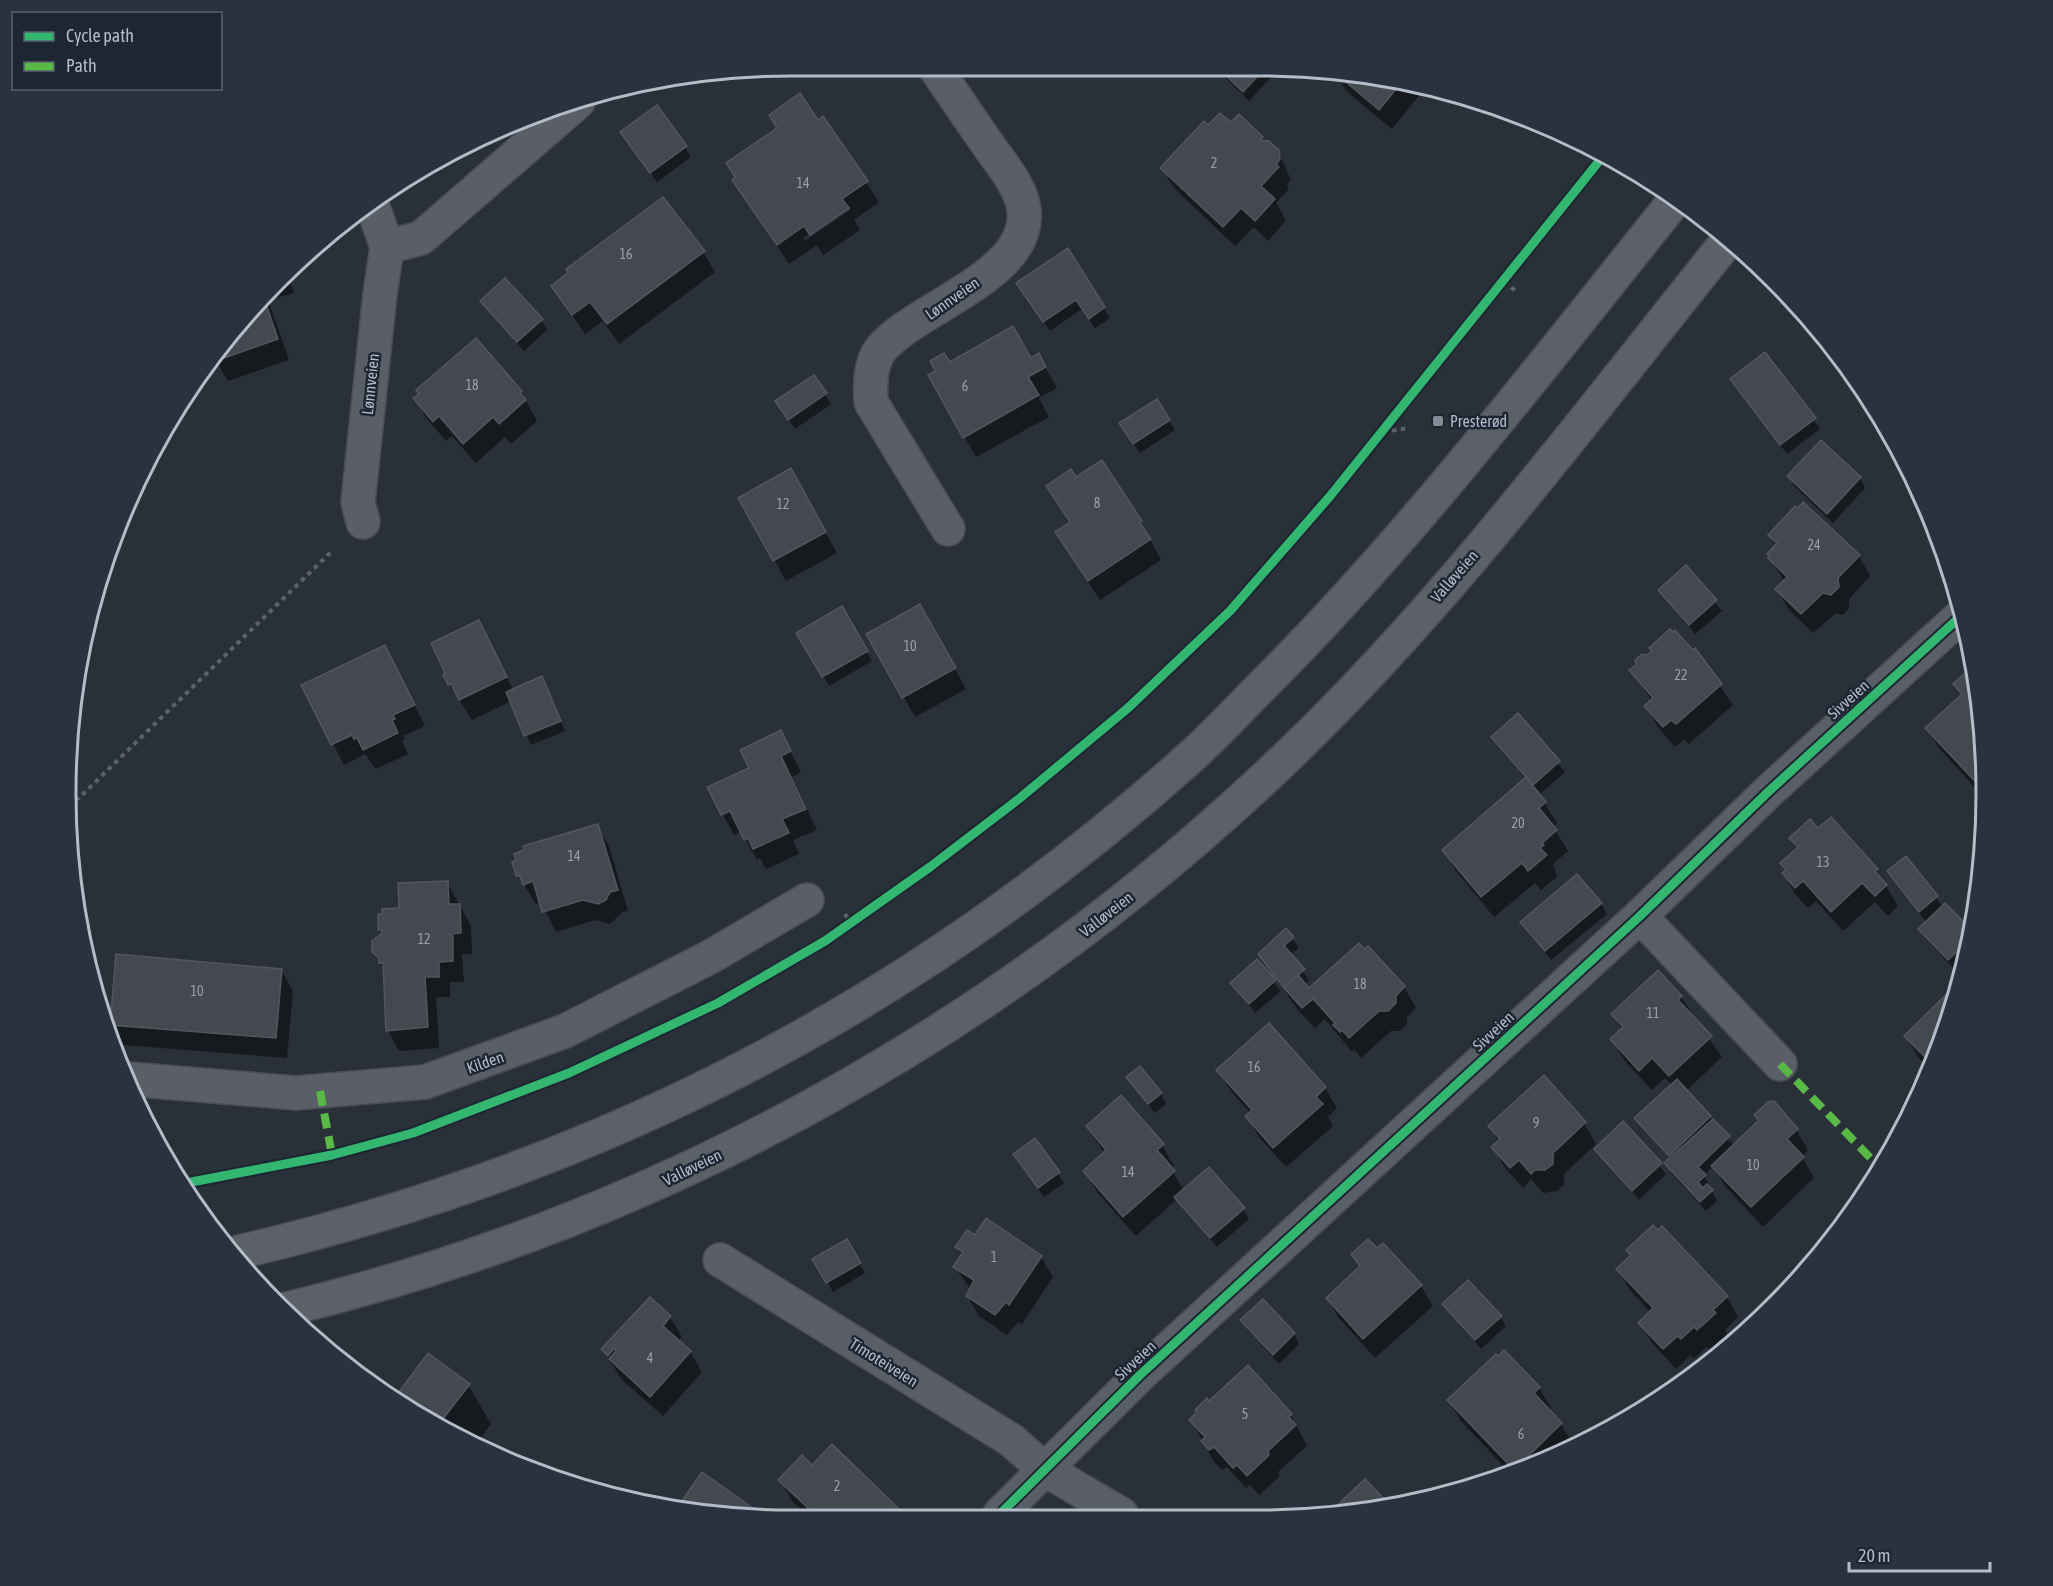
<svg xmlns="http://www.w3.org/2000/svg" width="2053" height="1586" font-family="'Asap Condensed',sans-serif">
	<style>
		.shadow { fill: #0007; fill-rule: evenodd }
		.building { fill: #444950; stroke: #52575f; stroke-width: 1.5 }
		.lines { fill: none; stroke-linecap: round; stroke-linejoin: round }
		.street-casing { stroke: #484c53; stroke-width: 36 }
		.primary-casing { stroke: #484c55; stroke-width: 36 }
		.path { stroke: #5d636a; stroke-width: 4; stroke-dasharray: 4.5 4.5; stroke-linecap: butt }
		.street { stroke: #5a5e66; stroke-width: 33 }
		.primary { stroke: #5c6168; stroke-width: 33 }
		.quiet { stroke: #58b947; stroke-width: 8; stroke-dasharray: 15 8; stroke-linecap: butt }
		.cycleway-casing { stroke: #1d2633; stroke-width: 13 }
		.cycleway { stroke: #33b770; stroke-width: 9 }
		.poi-dot { fill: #848b96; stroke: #1d2633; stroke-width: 2 }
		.labels { text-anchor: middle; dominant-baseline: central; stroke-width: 5; stroke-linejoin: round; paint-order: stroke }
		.number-label { font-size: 14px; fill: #989fab }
		.street-label { font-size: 16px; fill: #b4bcc9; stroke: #1d2633 }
		.poi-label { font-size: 16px; fill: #b4bcc9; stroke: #1d2633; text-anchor: start }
		.rim { fill: none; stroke: #b4bcc9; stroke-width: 3 }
	</style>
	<rect width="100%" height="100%" fill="#2a3038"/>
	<!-- shadow -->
	<g class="shadow">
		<polygon points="1215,67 1272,67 1275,73 1249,101"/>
		<polygon points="1335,72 1426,87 1392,129 1346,91"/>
		<polygon points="656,107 691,157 657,182 628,142"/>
		<path d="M823,118l56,84 -25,18 6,10 -37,25 -6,-10 -28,19 -56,-84zM850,206v4l-45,31 -2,-3z"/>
		<polygon points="1231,124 1262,138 1277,151 1281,157 1278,164 1281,158 1291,180 1287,185 1289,189 1276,203 1286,220 1268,241 1254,227 1235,246 1174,188 1162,168 1208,127"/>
		<polygon points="1067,250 1110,318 1095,328 1082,309 1050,331 1024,293"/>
		<polygon points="703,252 715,272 619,344 603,321 585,334 553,286"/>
		<polygon points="287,273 294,293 268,300 289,360 228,381 216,361 279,279"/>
		<polygon points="482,301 541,320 547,330 524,351"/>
		<polygon points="1810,322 1865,389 1864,393 1818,346 1807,326"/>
		<polygon points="1765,354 1820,429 1787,454 1732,380"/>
		<polygon points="1039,356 1057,388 1039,398 1049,417 976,457 930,376 949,364 1031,360"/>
		<polygon points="521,392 537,421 511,444 505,437 476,463 452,436 446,441 427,419 415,399"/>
		<polygon points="825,394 831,404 795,429 777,402"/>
		<polygon points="1169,420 1175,430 1140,453 1127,434"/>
		<polygon points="790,470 837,553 786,581 740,498"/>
		<polygon points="1788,476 1860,478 1865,488 1833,523 1794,486"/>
		<polygon points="1076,479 1141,522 1161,560 1100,600 1069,553"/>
		<polygon points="1770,535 1859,556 1870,576 1849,599 1849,608 1843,615 1836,613 1813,633 1789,610 1777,589 1785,582 1770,559 1776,546"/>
		<polygon points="1686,568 1722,611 1695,634 1660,590"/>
		<polygon points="920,606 966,689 915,717 868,634"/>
		<polygon points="841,608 872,661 829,686 798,633"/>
		<polygon points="490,642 513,690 542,678 565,731 531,745 511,701 472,720 449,684"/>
		<polygon points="385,647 425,726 403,736 405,740 402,741 408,754 376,769 365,754 344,765 304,686"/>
		<polygon points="1631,671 1713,676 1733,705 1689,744 1684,739 1675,747 1658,727 1646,706 1652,701"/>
		<polygon points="1966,674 1976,685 1986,800 1939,748 1927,728 1962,696 1955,685"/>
		<polygon points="1517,715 1565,772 1539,795 1557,823 1553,827 1568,851 1553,864 1557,877 1541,890 1535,883 1494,917 1456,871 1444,851 1526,779 1492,737"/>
		<polygon points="780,732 801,772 792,777 817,830 793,840 799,854 766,869 760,858 757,860 741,831 734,835 709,788 751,768"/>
		<polygon points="1831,819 1877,870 1898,906 1888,916 1875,902 1843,931 1816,901 1808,908 1795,894 1784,874 1786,872 1782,864 1797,849 1791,838 1818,830"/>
		<polygon points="597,826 609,846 628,911 622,912 610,924 595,920 556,932 541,903 536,904 518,875"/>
		<polygon points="1906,858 1943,907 1945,905 1973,933 1966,957 1954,969 1926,939 1920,930 1927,923 1889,871"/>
		<polygon points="447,882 471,926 472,954 462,954 464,982 450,982 450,997 436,997 439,1048 399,1051 388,1030 385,971 374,952 383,935 380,930 401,910"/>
		<polygon points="1601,904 1607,914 1551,960 1522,922"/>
		<polygon points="1286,930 1299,948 1290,955 1309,980 1304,985 1309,991 1404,987 1416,1008 1407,1017 1407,1024 1400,1031 1391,1031 1361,1058 1354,1049 1352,1052 1325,1019 1315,1028 1297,1009 1260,955"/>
		<polygon points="1257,961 1281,991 1255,1013 1232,983"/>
		<polygon points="281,970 293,991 287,1058 123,1045 111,1024"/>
		<polygon points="1956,989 1932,1071 1918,1057 1906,1036"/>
		<polygon points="1681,997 1722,1057 1686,1091 1734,1146 1796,1130 1808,1150 1802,1157 1814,1178 1763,1227 1725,1186 1713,1167 1704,1175 1717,1201 1706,1211 1672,1174 1666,1164 1671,1159 1636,1118 1672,1085 1665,1078 1652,1090 1624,1060 1612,1039 1622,1030 1613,1015"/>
		<polygon points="1218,1070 1325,1088 1337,1108 1328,1117 1333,1126 1286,1167 1259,1137 1247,1117 1251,1114 1230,1090"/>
		<polygon points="1128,1078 1161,1094 1166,1104 1155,1113"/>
		<polygon points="1584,1123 1596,1144 1564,1174 1564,1185 1557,1191 1543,1193 1531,1179 1523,1188 1505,1168 1493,1147 1499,1142 1490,1126"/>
		<polygon points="1623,1123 1666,1174 1639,1200 1596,1149"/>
		<polygon points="1087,1127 1162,1145 1174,1166 1171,1169 1184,1191 1243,1209 1249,1219 1217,1247 1177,1199 1136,1236 1097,1192 1085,1171 1105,1154"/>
		<polygon points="1035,1140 1064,1183 1044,1197 1015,1155"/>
		<polygon points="975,1237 1041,1257 1053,1277 1022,1324 1018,1322 1007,1335 979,1316 967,1296 971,1290 955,1267 962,1256 957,1247"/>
		<polygon points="847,1241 865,1273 833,1292 814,1260"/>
		<polygon points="1628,1250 1727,1297 1738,1317 1725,1330 1727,1334 1709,1350 1707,1347 1693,1359 1691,1355 1676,1369 1652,1343 1640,1323 1651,1313 1630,1290 1618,1269 1632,1257"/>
		<polygon points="1352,1255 1421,1286 1433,1306 1375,1358 1339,1318 1327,1298 1360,1268"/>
		<polygon points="1444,1304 1500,1316 1506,1326 1481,1349"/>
		<polygon points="670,1317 682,1337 678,1341 690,1352 702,1372 663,1416 622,1380 603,1350"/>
		<polygon points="1242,1321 1294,1334 1299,1344 1279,1364 1248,1330"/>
		<polygon points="468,1385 491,1424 476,1444 394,1400"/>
		<polygon points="1539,1388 1551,1408 1549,1411 1561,1424 1572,1443 1510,1473 1461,1421 1449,1401"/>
		<polygon points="1291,1415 1307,1446 1278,1472 1280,1476 1259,1495 1250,1485 1246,1488 1227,1467 1222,1470 1214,1462 1191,1420"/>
		<polygon points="812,1467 899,1512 900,1514 806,1514 792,1501 780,1480"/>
	</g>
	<!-- building -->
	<g class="building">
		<polygon points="1217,67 1266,67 1243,92"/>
		<polygon points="1334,72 1401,83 1379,110"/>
		<polygon points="800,93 818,120 823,116 868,181 842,199 849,208 810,235 804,226 777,245 732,180 735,177 726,163 777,128 769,115"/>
		<polygon points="657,105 687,146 650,173 620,132"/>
		<polygon points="1220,113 1231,122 1239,114 1263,137 1260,140 1269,141 1279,150 1280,159 1276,165 1279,167 1261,186 1275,199 1255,221 1241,208 1223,227 1160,168 1204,121 1208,125"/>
		<polygon points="663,197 705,251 607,324 590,302 572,315 551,286 568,273 566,269"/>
		<polygon points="1068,248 1105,307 1089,319 1076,300 1043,322 1016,283"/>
		<polygon points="505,278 543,319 517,342 480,301"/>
		<polygon points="264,298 278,339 216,361"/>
		<polygon points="1809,321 1852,373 1851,374 1805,325"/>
		<polygon points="1013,326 1031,358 1039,353 1046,367 1028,377 1039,395 963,438 928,375 935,371 930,361 944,353 950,362"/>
		<polygon points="476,338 522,391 520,393 526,400 499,424 493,417 463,444 439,416 433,422 413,398 419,394 416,390"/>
		<polygon points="1765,352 1816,418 1780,445 1730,379"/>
		<polygon points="814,375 827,393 788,420 775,401"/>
		<polygon points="1157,399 1170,420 1133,444 1119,423"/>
		<polygon points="1821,440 1861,477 1827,514 1787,476"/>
		<polygon points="1102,460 1142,521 1140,523 1151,539 1088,581 1055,532 1070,522 1046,486 1071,469 1076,477"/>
		<polygon points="791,468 826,532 773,561 738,498"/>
		<polygon points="1803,502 1860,555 1838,578 1839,587 1831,595 1823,593 1801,614 1775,589 1787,577 1768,558 1770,557 1767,554 1777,543 1768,535 1795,506 1798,508"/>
		<polygon points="1686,565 1717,600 1689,625 1658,590"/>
		<polygon points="920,604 956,668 902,698 866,634"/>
		<polygon points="842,606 868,651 822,677 796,633"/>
		<polygon points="479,620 507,677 459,700 451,684 448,685 443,675 445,673 431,643"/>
		<polygon points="1670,629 1673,632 1675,630 1693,650 1695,648 1722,684 1676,724 1671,720 1663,727 1644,706 1653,698 1629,670 1636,665 1635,660 1642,654 1647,655 1652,651 1649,648"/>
		<polygon points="385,645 415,705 393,715 395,719 392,720 398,733 363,750 357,738 354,739 352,735 331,745 301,685"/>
		<polygon points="1966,672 1976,682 1987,794 1925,728 1962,694 1953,684"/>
		<polygon points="542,676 561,721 524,736 506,692"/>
		<polygon points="1518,713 1560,761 1533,785 1491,737"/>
		<polygon points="781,730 791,751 781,756 806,809 782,819 789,833 753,849 748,838 744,840 730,811 721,815 707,787 749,768 740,750"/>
		<polygon points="1526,777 1546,802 1539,808 1557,830 1542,843 1544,845 1540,848 1547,855 1528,871 1522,863 1481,897 1442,850"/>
		<polygon points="1831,817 1878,869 1875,871 1887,885 1875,896 1862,883 1831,912 1803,881 1795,888 1782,873 1786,870 1780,863 1798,847 1789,838 1810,819 1818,828"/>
		<polygon points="598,824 618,890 610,892 606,900 598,904 583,900 542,912 533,881 523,885 520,876 516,876 512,862 516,860 514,854 524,850 523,846"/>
		<polygon points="1906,856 1938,896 1919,912 1887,871"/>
		<polygon points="1577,874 1602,903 1545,951 1520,922"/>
		<polygon points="448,881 449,904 460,904 461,933 449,934 453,936 453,961 439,962 439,977 425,977 428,1027 386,1031 383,963 379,963 378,957 372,952 372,941 382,933 382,930 378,930 378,914 382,914 382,909 399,908 398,883"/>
		<polygon points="1945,903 1973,931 1973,936 1948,960 1918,929"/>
		<polygon points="1286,928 1294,937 1284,946 1305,969 1284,988 1258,954"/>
		<polygon points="1359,943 1364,949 1368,946 1405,986 1396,996 1396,1003 1388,1011 1379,1011 1349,1038 1342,1030 1340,1032 1333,1025 1335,1023 1313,999 1302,1008 1284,988 1298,975 1309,988"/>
		<polygon points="116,954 282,969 276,1038 110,1025"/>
		<polygon points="1257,959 1276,980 1249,1004 1230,983"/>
		<polygon points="1658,970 1682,996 1678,1000 1712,1036 1669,1076 1652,1058 1639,1071 1610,1039 1623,1027 1611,1014"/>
		<polygon points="1955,986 1957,988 1933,1065 1904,1036"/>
		<polygon points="1269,1023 1326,1087 1316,1097 1323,1104 1273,1148 1245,1116 1252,1110 1216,1070"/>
		<polygon points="1140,1066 1162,1093 1148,1104 1126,1077"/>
		<polygon points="1544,1075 1586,1122 1553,1153 1553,1164 1545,1170 1535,1170 1531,1174 1519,1160 1510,1168 1491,1147 1500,1139 1488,1126"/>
		<polygon points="1677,1079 1711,1116 1669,1156 1634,1118"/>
		<polygon points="1121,1095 1164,1144 1157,1150 1175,1171 1123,1217 1083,1171 1106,1150 1086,1126"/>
		<polygon points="1774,1101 1798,1129 1787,1139 1804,1157 1751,1207 1711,1166 1759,1120 1754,1115 1768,1102"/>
		<polygon points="1713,1119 1730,1136 1698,1167 1706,1175 1698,1182 1703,1188 1707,1184 1713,1190 1700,1202 1664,1163"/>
		<polygon points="1623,1121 1662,1163 1632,1191 1594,1149"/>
		<polygon points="1035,1138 1060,1172 1038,1188 1013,1154"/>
		<polygon points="1209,1167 1245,1208 1210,1238 1174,1197"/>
		<polygon points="986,1218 1042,1256 1009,1305 1006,1302 995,1315 966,1296 974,1280 953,1267 963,1252 955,1247 967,1230 975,1235"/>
		<polygon points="1653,1225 1658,1230 1662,1226 1728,1296 1713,1310 1716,1313 1697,1330 1694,1327 1681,1339 1678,1336 1663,1349 1638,1323 1653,1308 1616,1269 1631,1255 1626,1250"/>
		<polygon points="847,1239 861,1263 826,1283 812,1259"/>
		<polygon points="1368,1239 1377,1248 1383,1243 1422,1285 1363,1339 1326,1298 1360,1266 1351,1254"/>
		<polygon points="1468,1280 1502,1316 1475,1340 1442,1304"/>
		<polygon points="650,1297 671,1316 663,1326 691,1351 650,1397 609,1359 616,1351 614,1348 608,1356 601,1349"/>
		<polygon points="1263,1299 1295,1333 1273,1355 1240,1320"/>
		<polygon points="1504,1350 1540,1387 1534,1393 1562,1423 1514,1470 1447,1400 1496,1354 1498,1356"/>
		<polygon points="428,1353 470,1384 439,1424 393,1400"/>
		<polygon points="1248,1365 1292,1414 1289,1417 1296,1425 1268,1451 1269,1455 1247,1476 1237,1465 1233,1468 1214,1447 1209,1450 1201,1441 1205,1437 1189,1420 1197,1412 1195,1410 1207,1398 1209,1401"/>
		<polygon points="832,1444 901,1511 898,1514 805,1514 809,1509 778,1480 802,1455 812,1465"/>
		<polygon points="514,1456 550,1474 515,1465 511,1462"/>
		<polygon points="702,1472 761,1514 698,1514 677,1508"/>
		<polygon points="1365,1479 1390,1505 1355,1514 1328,1514"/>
	</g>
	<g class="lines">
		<defs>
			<g id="street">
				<path d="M934,66c19,28 38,56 57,83 12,17 27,35 32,55 16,69 -106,102 -142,145 -11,14 -11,36 -10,53l77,127"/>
				<polyline points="387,247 421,238 578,102"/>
				<polyline points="363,522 358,502 380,294 387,247 373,207"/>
				<polyline points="1640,916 1780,1064"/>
				<polyline points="128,1079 296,1093 425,1082 565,1031 710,957 807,900"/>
				<polyline points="720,1260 1011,1440 1044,1469 1121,1514"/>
				<polyline points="1000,1514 1140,1375 1640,916 1768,792 1962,615"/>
			</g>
			<g id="primary">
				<path d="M235,1253c366,-85 679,-247 959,-499 25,-23 48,-48 71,-71 150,-150 278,-319 411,-484"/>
				<path d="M283,1310c380,-91 727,-286 1008,-557 162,-156 297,-339 438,-514"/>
			</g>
		</defs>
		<!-- street casing -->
		<use href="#street" class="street-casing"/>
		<!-- primary casing -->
		<use href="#primary" class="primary-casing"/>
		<!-- path -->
		<g class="path">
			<polyline points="1504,282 1517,292"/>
			<polyline points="1383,432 1409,428"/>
			<polyline points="67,804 79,798 333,550"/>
			<polyline points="845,914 851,924"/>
		</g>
		<!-- street -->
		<use href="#street" class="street"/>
		<!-- primary -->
		<use href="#primary" class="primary"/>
		<!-- quiet -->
		<g class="quiet">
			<polyline points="1780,1064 1880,1168"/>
			<polyline points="320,1091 332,1155"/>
		</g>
		<defs>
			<g id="cycleway">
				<polyline points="181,1184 332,1155 413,1133 569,1073 718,1003 825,941 930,867 1020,798 1128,708 1230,611 1331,495 1604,155"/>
				<polyline points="1000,1514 1140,1375 1640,916 1768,792 1962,615"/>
			</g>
		</defs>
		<!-- cycleway casing -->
		<use href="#cycleway" class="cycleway-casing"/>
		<!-- cycleway -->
		<use href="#cycleway" class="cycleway"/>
	</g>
	<!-- markers -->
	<rect class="poi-dot" x="1432" y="415" width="12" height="12" rx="3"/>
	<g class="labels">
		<!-- number labels -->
		<g class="number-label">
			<text x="1214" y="163">2</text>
			<text x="803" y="183">14</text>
			<text x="626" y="254">16</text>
			<text x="472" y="385">18</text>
			<text x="965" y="386">6</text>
			<text x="1097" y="503">8</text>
			<text x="783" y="504">12</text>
			<text x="1814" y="545">24</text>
			<text x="910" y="646">10</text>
			<text x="1681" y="675">22</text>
			<text x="1518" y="823">20</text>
			<text x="574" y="856">14</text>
			<text x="1823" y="862">13</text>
			<text x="424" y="939">12</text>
			<text x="1360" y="984">18</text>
			<text x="197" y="991">10</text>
			<text x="1653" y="1013">11</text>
			<text x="1254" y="1067">16</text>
			<text x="1536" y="1123">9</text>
			<text x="1753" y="1165">10</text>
			<text x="1128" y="1172">14</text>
			<text x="994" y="1257">1</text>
			<text x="650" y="1358">4</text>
			<text x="1245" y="1414">5</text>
			<text x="1521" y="1434">6</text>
			<text x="837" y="1486">2</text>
		</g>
		<!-- street labels -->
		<g class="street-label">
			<text transform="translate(952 298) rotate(-35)">Lønnveien</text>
			<text transform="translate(370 384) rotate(-84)">Lønnveien</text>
			<text transform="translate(1454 576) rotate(-49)">Valløveien</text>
			<text transform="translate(1848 699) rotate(-42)">Sivveien</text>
			<text transform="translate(1106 914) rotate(-38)">Valløveien</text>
			<text transform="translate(1493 1031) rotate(-43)">Sivveien</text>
			<text transform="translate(485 1062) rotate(-19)">Kilden</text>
			<text transform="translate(692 1167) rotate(-26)">Valløveien</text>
			<text transform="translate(1135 1360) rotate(-43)">Sivveien</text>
			<text transform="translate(884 1362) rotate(32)">Timoteiveien</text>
		</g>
		<!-- poi labels -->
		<g class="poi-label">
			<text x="1450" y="421">Presterød</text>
		</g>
	</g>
	<!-- crop -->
	<path d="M0 0H2053V1586H0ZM792 76H1260A716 716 0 0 1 1976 792V794A716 716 0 0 1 1260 1510H792A716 716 0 0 1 76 794V792A716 716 0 0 1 792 76Z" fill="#29323f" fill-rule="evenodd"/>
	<path class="rim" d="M792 76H1260A716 716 0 0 1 1976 792V794A716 716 0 0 1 1260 1510H792A716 716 0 0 1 76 794V792A716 716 0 0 1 792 76Z"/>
	<!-- legend -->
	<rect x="12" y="12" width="210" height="78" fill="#1d2633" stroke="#59626f" stroke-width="1.5"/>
	<rect x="24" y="32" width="30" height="9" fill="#33b770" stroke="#59626f" stroke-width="1.5"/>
	<text x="66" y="42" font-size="18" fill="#b4bcc9">Cycle path</text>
	<rect x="24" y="62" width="30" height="9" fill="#58b947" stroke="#59626f" stroke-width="1.5"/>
	<text x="66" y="72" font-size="18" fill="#b4bcc9">Path</text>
	<!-- scale -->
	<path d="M1849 1562v9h141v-9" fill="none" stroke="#b4bcc9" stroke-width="3"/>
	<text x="1858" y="1562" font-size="18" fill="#b4bcc9" stroke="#1d2633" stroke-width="4.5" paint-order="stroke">20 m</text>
</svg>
